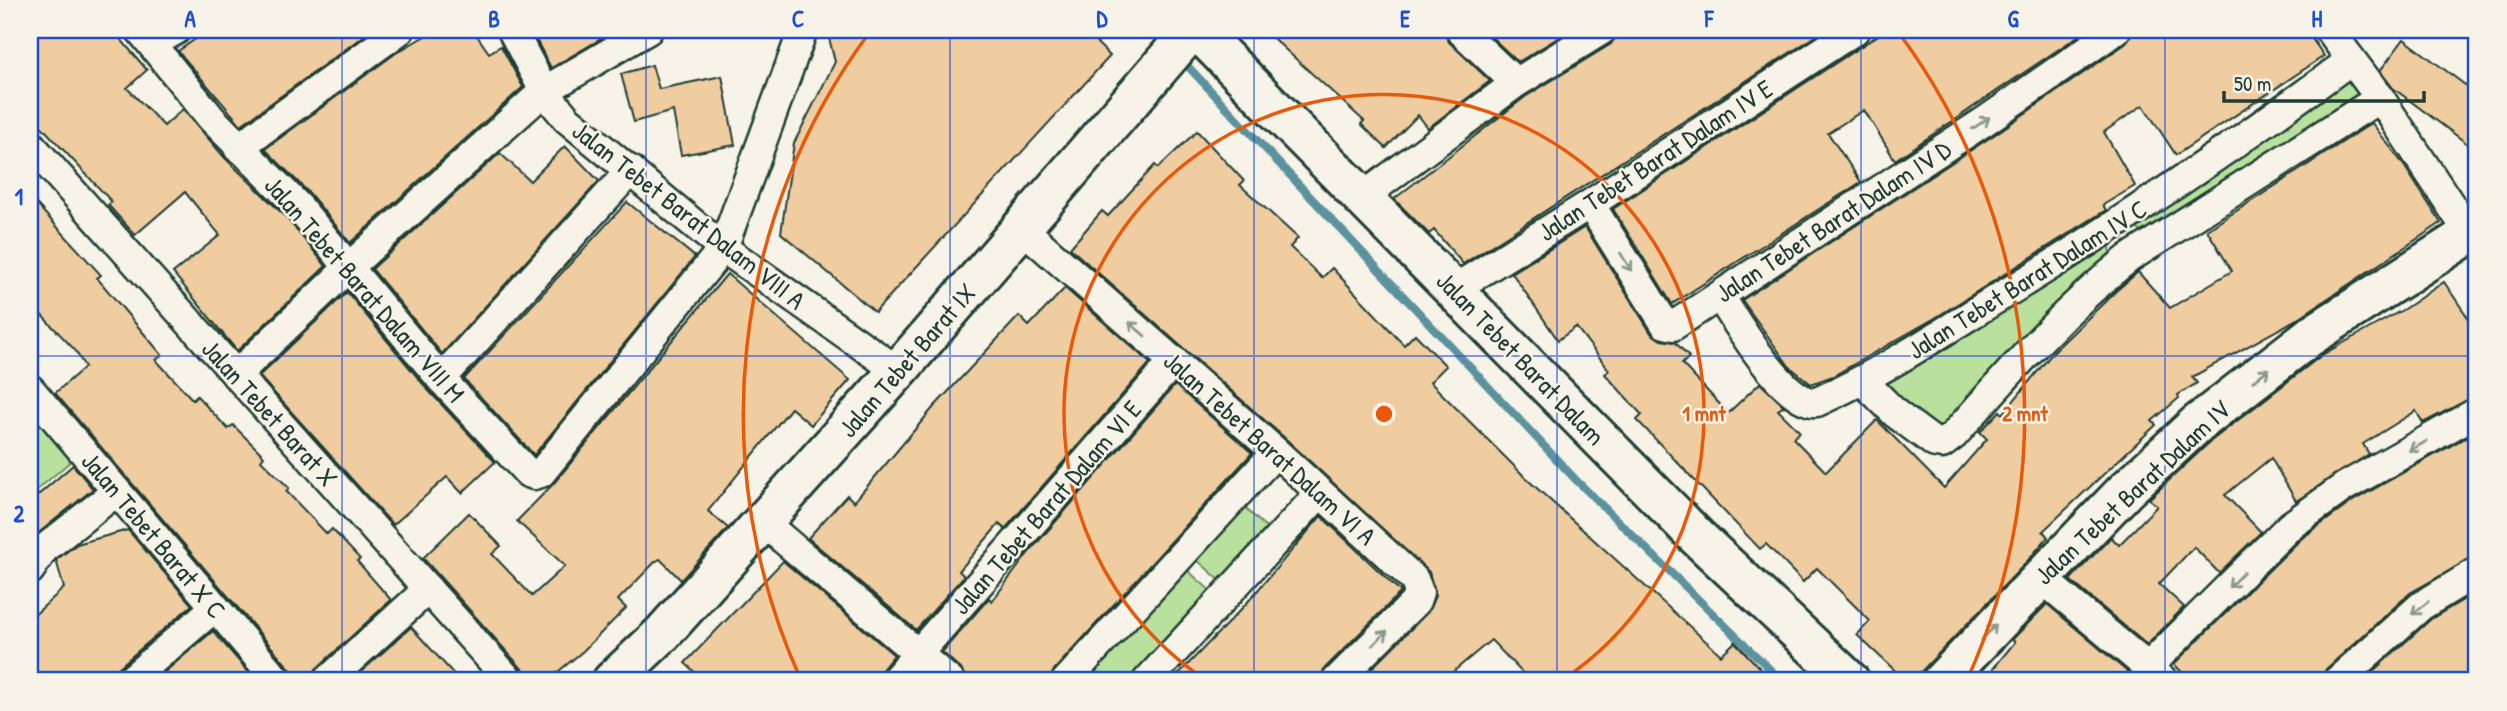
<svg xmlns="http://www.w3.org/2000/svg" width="2507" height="711" font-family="'Patrick Hand',sans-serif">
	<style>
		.green { fill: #b9e19d; stroke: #6c8f68; stroke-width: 2 }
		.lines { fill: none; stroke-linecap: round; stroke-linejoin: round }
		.stream { stroke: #5c929e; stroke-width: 8 }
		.building { fill: #f0cda1; stroke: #1f3d34; stroke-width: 2 }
		.street-casing { stroke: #1f3d34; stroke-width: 33 }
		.secondary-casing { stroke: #1f3d34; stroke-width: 44 }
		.street { stroke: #f7f3e8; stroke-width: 28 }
		.secondary { stroke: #f7f3e8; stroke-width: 38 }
		.oneway { stroke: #8b988e }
		.grid { fill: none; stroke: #1d4ed8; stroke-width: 2; stroke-opacity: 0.55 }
		.ring { fill: none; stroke: #e8590c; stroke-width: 3.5 }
		.labels { text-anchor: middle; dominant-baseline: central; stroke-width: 5; stroke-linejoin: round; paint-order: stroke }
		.street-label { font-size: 26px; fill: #1f3d34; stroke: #f7f3e8 }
		.centre { fill: #e8590c; stroke: #f7f3e8; stroke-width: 3.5 }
		.ring-label { font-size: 21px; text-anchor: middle; font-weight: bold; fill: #e8590c; stroke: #f7f3e8; stroke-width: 5; stroke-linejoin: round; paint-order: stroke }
		.neatline { fill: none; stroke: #1d4ed8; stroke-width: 2.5 }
		.grid-label { font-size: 23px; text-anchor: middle; font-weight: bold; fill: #1d4ed8 }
	</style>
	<rect width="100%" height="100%" fill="#f7f3e8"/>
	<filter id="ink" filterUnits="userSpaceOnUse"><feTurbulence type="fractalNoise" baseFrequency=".0143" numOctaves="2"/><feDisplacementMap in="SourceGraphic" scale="14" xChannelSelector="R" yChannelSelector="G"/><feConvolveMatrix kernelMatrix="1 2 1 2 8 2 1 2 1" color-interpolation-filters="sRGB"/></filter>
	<g filter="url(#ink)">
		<!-- green -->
		<g class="green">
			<polygon points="2342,72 2363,102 2149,238 2133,225"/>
			<polygon points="2110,244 2111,264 1939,439 1879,381"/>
			<polygon points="37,409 78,455 30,496 30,422"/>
			<polygon points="1245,508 1270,531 1223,583 1197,560"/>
			<polygon points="1185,568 1214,594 1135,681 1082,681"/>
		</g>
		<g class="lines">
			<!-- stream -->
			<g class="stream">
				<polyline points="1157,30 1168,44"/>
				<polyline points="1181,59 1576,480 1782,681"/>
			</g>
		</g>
		<!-- building -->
		<g class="building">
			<polygon points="30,30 113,30 147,70 127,88 164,126 183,109 225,158 286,217 326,266 237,351 173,273 220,235 185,192 135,235 108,205 112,202 30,114"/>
			<polygon points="209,30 372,30 241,125 178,51"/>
			<polygon points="435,30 473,30 489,53 501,46 523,87 350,243 310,194 265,149 396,53"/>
			<polygon points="531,30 616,30 551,68"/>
			<polygon points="827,30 1084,30 1110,56 875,312 781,233 794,143 835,62"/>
			<polygon points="1264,30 1444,30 1449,42 1490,81 1428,128 1418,115 1386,148 1361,124 1364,121"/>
			<polygon points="1484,30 1571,30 1518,62"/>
			<polygon points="1619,30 1822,32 1463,264 1434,230 1429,234 1394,199 1525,97 1611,44"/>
			<polygon points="1886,30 2087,30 1895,160 1864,110 1828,133 1861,182 1672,304 1613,209"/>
			<polygon points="2132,30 2306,30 2324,56 2176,155 2143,105 2104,132 2135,186 2103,205 2106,210 1935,318 1833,376 1811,384 1789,366 1742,300 1994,135 2125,44"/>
			<polygon points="2404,39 2477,94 2477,151 2393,88 2380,71"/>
			<polygon points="652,65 659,89 722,76 735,145 681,155 673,111 634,122 621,74"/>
			<polygon points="2372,123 2403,164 2441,223 2297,319 2192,377 2197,383 2178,395 2179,398 2152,421 2156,425 2043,531 2048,537 2023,566 1912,681 1906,681 1857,635 1870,621 1817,568 1803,582 1766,544 1760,549 1637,420 1642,415 1605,374 1609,370 1576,327 1558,340 1512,273 1585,227 1651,333 1661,340 1675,342 1689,357 1682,364 1728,413 1760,383 1784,406 1778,410 1800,432 1793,438 1826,472 1877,420 1944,488 1987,439 1980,432 2000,411 2003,414 2054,351 2116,291 2138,272 2170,308 2232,271 2207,230"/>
			<polygon points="1197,131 1244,181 1240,185 1298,238 1290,247 1322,278 1332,268 1404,345 1415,334 1446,366 1430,382 1530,482 1721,655 1735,642 1772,681 1530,681 1491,640 1442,681 1359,681 1428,612 1435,596 1429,572 1287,440 1070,248 1102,211 1108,216 1155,165 1158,168"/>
			<polygon points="565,146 599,181 442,354 372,269 500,153 530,181"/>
			<polygon points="30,197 101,275 97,278 162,355 156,360 193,400 197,396 228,429 233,425 264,456 261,460 289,488 286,491 327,534 332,529 360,559 357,561 391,600 316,669 311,681 294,681 291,670 55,393 85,367 75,350 30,303"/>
			<polygon points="627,202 695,257 534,455 464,379"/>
			<polygon points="727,274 850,380 811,425 791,408 708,511 728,528 681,580 660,559 655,562 618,600 626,608 583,651 547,681 533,681 423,558 469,513 501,546 492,554 532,596 565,566 517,521 554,483"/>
			<polygon points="2444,282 2477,331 2477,395 2423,423 2416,411 2363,444 2369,454 2296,501 2271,458 2225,495 2261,532 2219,573 2194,547 2159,584 2184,607 2147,645 2070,580 2111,537 2119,545 2157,506 2149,499 2211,441 2322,355 2404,309"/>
			<polygon points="1065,288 1150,363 1005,529 999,524 959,571 964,576 916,630 808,538 847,495 854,502 933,408 1019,316 1029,326"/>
			<polygon points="347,292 428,390 495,462 462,493 447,477 393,525 259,376"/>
			<polygon points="1175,385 1252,453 1054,670 1050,681 966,681 961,669 942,652 989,598 992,601 1030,551"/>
			<polygon points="2477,431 2477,555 2410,593 2326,669 2321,681 2190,681 2174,664 2301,539 2353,501"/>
			<polygon points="73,465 93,489 30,540 30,502"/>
			<polygon points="1321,516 1401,592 1324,669 1320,681 1172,681 1246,604"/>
			<polygon points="128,530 192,605 118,668 113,681 30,681 30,619 64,588 56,560 77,544"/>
			<polygon points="783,561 894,655 881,671 878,681 704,681 685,663"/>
			<polygon points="2475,593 2477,681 2362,681 2431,619"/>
			<polygon points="2047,604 2131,675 2126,681 1983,681 2015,642 2012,640"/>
			<polygon points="411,627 460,681 351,681"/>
			<polygon points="213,631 256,681 154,681"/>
		</g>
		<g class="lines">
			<defs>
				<g id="street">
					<polyline points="140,30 212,119 298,206 441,379 528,473 534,475 541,473 723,248 803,30"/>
					<polyline points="512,30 544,91 567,119 723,248 898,371"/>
					<polyline points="1460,30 1516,83"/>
					<polyline points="2329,30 2380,98 2469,233"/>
					<polyline points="153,43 176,30"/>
					<polyline points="30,144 510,681"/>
					<polyline points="238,148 400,30"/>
					<polyline points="1364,196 1516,83 1602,30"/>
					<polyline points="1590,204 1665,324 1673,326 1985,121 2116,30"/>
					<polyline points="1022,228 1276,452 1414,579 1419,592 1416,601 1336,681"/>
					<polyline points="1454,289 1590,204 1855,30"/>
					<path d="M1720,296c15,24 66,111 97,106 62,-28 118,-65 176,-101 124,-75 242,-155 358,-241"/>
					<polyline points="236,375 349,267 544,91 648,30"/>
					<polyline points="441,379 631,170"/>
					<path d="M1863,381l33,33 39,29 7,1 12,-9c55,-62 109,-125 175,-177l251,-160"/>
					<polyline points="30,389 278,681"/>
					<polyline points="763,522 950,681"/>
					<polyline points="30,570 44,549 117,491"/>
					<polyline points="2040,577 2164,681"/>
					<polyline points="2148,667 2290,526 2344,487 2477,412"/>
					<polyline points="129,681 214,608"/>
					<polyline points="327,681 428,589"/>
					<polyline points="894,681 1174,361"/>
					<polyline points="1066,681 1276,452"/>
					<polyline points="1147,681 1320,493"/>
					<polyline points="2337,681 2421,606 2477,572"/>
				</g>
				<g id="secondary">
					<polyline points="1197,30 1697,537 1850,681"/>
					<polyline points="612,681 662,634 898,371 1192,30"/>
					<polyline points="1942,681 2126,490 2197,424 2309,337 2477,229"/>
				</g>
			</defs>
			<!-- street casing -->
			<use href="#street" class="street-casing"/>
			<!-- secondary casing -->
			<use href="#secondary" class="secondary-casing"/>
			<!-- street -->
			<use href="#street" class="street"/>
			<!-- secondary -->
			<use href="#secondary" class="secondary"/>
		</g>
		<!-- one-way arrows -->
		<defs><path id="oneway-shaft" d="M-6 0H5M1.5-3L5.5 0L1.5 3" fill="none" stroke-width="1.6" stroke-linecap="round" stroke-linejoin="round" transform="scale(1.75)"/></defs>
		<g class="oneway">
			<use href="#oneway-shaft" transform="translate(1981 123) rotate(-34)"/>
			<use href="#oneway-shaft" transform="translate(1626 262) rotate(58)"/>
			<use href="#oneway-shaft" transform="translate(1137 329) rotate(-139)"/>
			<use href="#oneway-shaft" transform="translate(2261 375) rotate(-38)"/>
			<use href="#oneway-shaft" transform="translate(2418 446) rotate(151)"/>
			<use href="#oneway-shaft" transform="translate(2236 580) rotate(135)"/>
			<use href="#oneway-shaft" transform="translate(2420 608) rotate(142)"/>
			<use href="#oneway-shaft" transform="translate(1989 632) rotate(-47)"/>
			<use href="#oneway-shaft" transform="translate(1380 638) rotate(-45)"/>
		</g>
	</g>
	<!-- grid -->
	<path class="grid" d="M342,30v651M646,30v651M950,30v651M1254,30v651M1557,30v651M1861,30v651M2165,30v651M30,356h2447"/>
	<!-- distance rings -->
	<g class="ring">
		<path d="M1207 681A320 320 0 1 1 1561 681"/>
		<path d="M801 680A641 641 0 0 1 869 33M1899 33A641 641 0 0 1 1967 680"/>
	</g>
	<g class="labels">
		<!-- street labels -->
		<g class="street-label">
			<text transform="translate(1655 160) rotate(-33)">Jalan Tebet Barat Dalam IV E</text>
			<text transform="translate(689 215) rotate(38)">Jalan Tebet Barat Dalam VIII A</text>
			<text transform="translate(1833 221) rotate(-33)">Jalan Tebet Barat Dalam IV D</text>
			<text transform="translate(2027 279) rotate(-32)">Jalan Tebet Barat Dalam IV C</text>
			<text transform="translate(365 289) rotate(49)">Jalan Tebet Barat Dalam VIII M</text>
			<text transform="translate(1521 358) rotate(46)">Jalan Tebet Barat Dalam</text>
			<text transform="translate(907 360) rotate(-49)">Jalan Tebet Barat IX</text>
			<text transform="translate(270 413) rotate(48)">Jalan Tebet Barat X</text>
			<text transform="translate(1270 448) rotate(42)">Jalan Tebet Barat Dalam VI A</text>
			<text transform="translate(2132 492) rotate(-43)">Jalan Tebet Barat Dalam IV</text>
			<text transform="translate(1046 507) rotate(-49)">Jalan Tebet Barat Dalam VI E</text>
			<text transform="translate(154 535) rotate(50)">Jalan Tebet Barat X C</text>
		</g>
	</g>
	<circle cx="1384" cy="414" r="10" class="centre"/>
	<g class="ring-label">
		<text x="1704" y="421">1 mnt</text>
		<text x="2025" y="421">2 mnt</text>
	</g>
	<!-- margin -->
	<rect width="2507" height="711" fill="none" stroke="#f7f3e8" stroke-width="77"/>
	<!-- scale -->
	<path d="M2224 91v10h200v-10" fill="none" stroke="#1f3d34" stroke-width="3.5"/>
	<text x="2234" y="91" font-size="21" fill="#1f3d34" stroke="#f7f3e8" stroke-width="5" paint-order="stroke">50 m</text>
	<rect x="38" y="38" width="2430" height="634" class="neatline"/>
	<g class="grid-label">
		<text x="190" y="27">A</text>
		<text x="494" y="27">B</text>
		<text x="798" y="27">C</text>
		<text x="1102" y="27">D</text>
		<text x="1405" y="27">E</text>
		<text x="1709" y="27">F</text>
		<text x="2013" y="27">G</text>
		<text x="2317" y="27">H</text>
		<text x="19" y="205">1</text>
		<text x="19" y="522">2</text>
	</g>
</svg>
